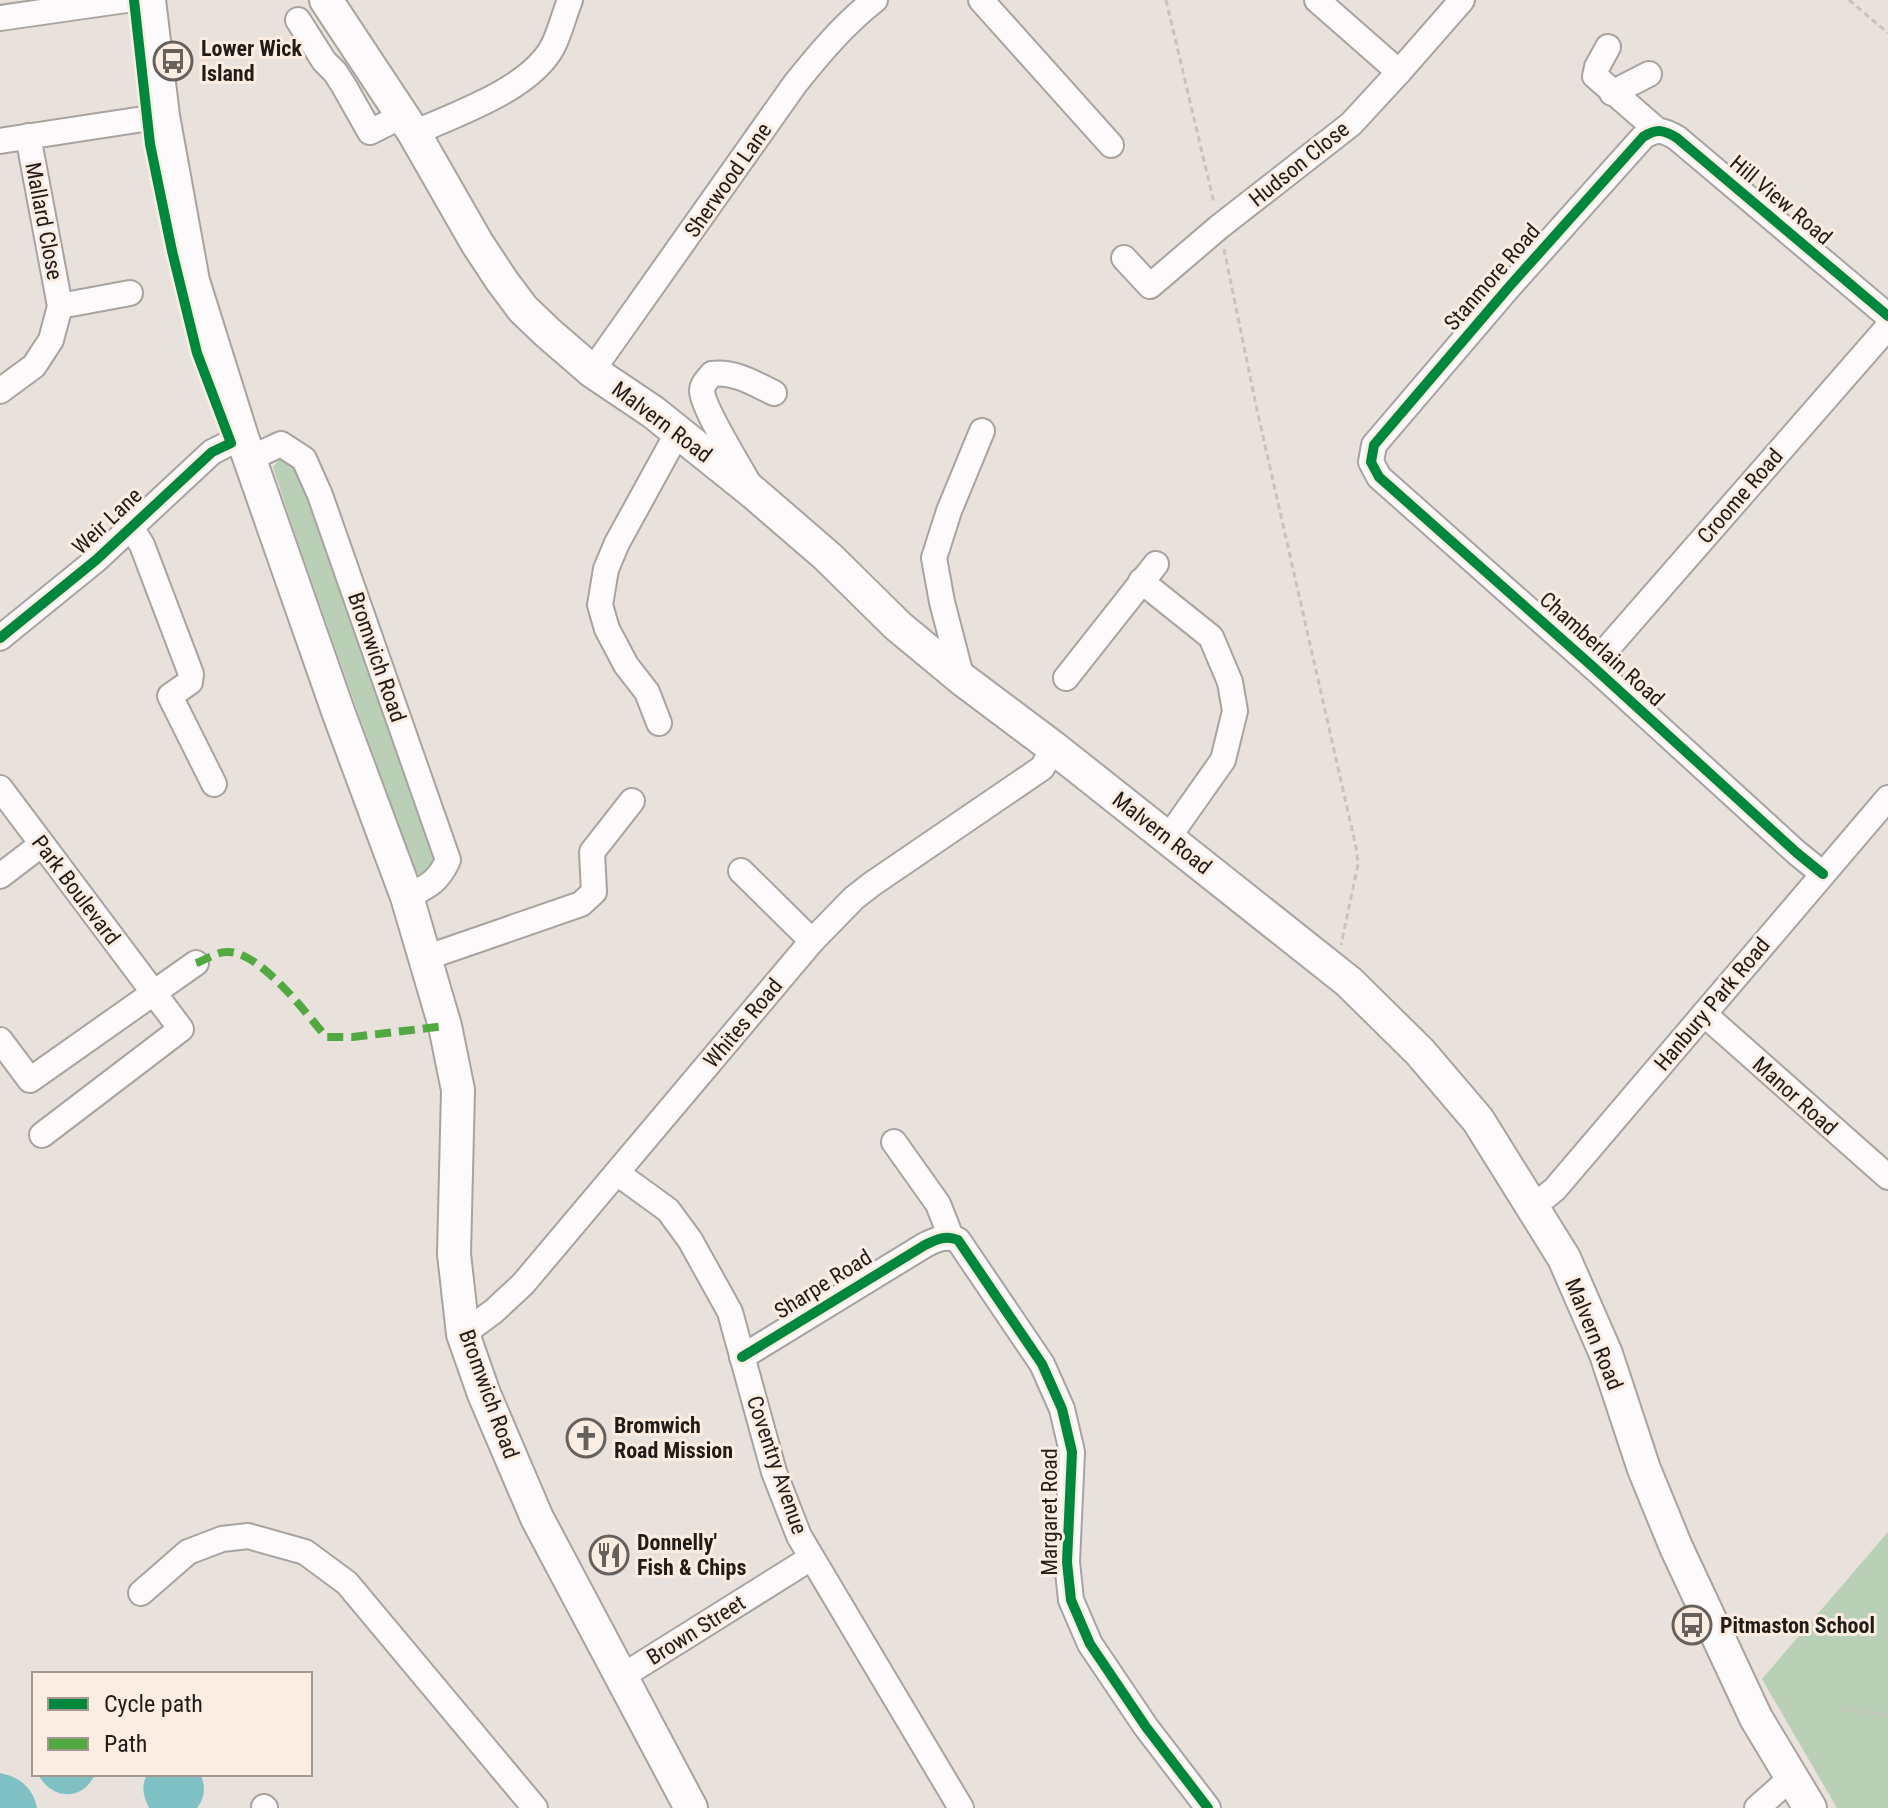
<svg xmlns="http://www.w3.org/2000/svg" width="1888" height="1808" font-family="'Roboto Condensed',sans-serif">
	<style>
		.green { fill: #b9cfb6 }
		.water { fill: #7fc0c4 }
		.lines { fill: none; stroke-linecap: round; stroke-linejoin: round }
		.minor-casing { stroke: #a9a3a0; stroke-width: 28 }
		.major-casing { stroke: #a9a3a0; stroke-width: 36 }
		.path { stroke: #c6c4c1; stroke-width: 3; stroke-dasharray: 6 4; stroke-linecap: butt }
		.minor { stroke: #fcfafa; stroke-width: 24 }
		.major { stroke: #fcfafa; stroke-width: 32 }
		.quiet { stroke: #52a942; stroke-width: 8; stroke-dasharray: 16 8; stroke-linecap: butt }
		.cycleway-casing { stroke: #fcede3; stroke-width: 15 }
		.cycleway { stroke: #00873e; stroke-width: 10 }
		.labels { text-anchor: middle; dominant-baseline: central; stroke-width: 6; stroke-linejoin: round; paint-order: stroke }
		.poi-label { font-size: 22px; font-weight: bold; fill: #211c18; stroke: #fcede3; text-anchor: start }
		.street-label { font-size: 22px; fill: #211c18; stroke: #fcede3 }
	</style>
	<rect width="100%" height="100%" fill="#e9e1dc"/>
	<!-- green -->
	<g class="green">
		<polygon points="290,458 299,469 432,843 434,865 424,875 415,873 296,537 273,467 280,459"/>
		<polygon points="1888,1532 1888,1808 1837,1808 1762,1679"/>
	</g>
	<!-- water -->
	<g class="water">
		<path d="M0,1773c20,4 33,15 37,35h-37z"/>
		<path d="M38,1774h57c-12,28 -44,26 -57,0z"/>
		<path d="M147,1774h53c6,12 5,24 -3,34h-48c-6,-12 -8,-22 -2,-34z"/>
	</g>
	<g class="lines">
		<defs>
			<g id="minor">
				<polyline points="981,0 1111,145"/>
				<polyline points="1317,0 1399,72"/>
				<polyline points="0,18 126,0"/>
				<polyline points="298,20 324,61 335,72 344,86 370,132 402,116"/>
				<polyline points="1608,47 1597,67 1595,76 1657,130"/>
				<polyline points="1612,93 1649,74"/>
				<path d="M414,133c42,-19 117,-44 139,-87 7,-14 11,-31 17,-46"/>
				<polyline points="0,141 163,116"/>
				<polyline points="1124,258 1150,286 1219,227 1351,124 1399,72 1462,0"/>
				<polyline points="60,306 130,293"/>
				<path d="M592,371l203,-287c24,-30 50,-61 80,-84"/>
				<polyline points="0,391 34,366 51,340 60,306 28,136"/>
				<path d="M251,458l30,-14 23,15 16,36 128,365c-10,22 -20,26 -41,37"/>
				<path d="M749,484c-10,-19 -46,-75 -47,-93 0,-7 6,-12 10,-17 23,-3 43,10 62,19"/>
				<polyline points="131,527 142,545 191,674 190,682 170,696 214,784"/>
				<polyline points="1141,581 1211,637 1230,682 1235,711 1223,760 1168,838"/>
				<polyline points="0,638 96,560 212,452 242,437"/>
				<polyline points="1592,666 1888,327"/>
				<polyline points="1066,678 1156,564"/>
				<polyline points="962,679 942,602 934,558 949,511 982,431"/>
				<polyline points="659,723 647,692 626,665 607,629 600,605 606,569 617,543 678,432"/>
				<polyline points="0,788 181,1029 42,1135"/>
				<polyline points="741,871 812,941"/>
				<path d="M1823,874l-26,-21 -205,-187 -213,-189 -8,-15 3,-17 134,-157 135,-151c14,-9 21,-7 34,1l211,178"/>
				<polyline points="0,876 42,844"/>
				<polyline points="425,958 581,904 594,892 592,852 632,801"/>
				<polyline points="1704,1014 1888,1177"/>
				<polyline points="0,1040 30,1080 196,963"/>
				<polyline points="894,1142 938,1204 951,1237"/>
				<polyline points="617,1173 668,1210 690,1240 730,1312 774,1472 799,1536 961,1808"/>
				<polyline points="1533,1207 1555,1189 1888,798"/>
				<polyline points="463,1334 494,1311 523,1284 812,941 854,898 872,884 1042,768 1054,748"/>
				<path d="M742,1357l183,-112c12,-6 21,-10 33,-5l84,124 20,45 10,43 -5,110 4,38 19,44 56,83 62,81"/>
				<polyline points="141,1593 188,1552 222,1539 248,1536 305,1552 347,1583 535,1808"/>
				<polyline points="621,1677 811,1558"/>
				<polyline points="264,1807 265,1808"/>
				<polyline points="1757,1808 1792,1777"/>
			</g>
			<g id="major">
				<polyline points="149,0 163,116 193,281 242,437 339,714 407,897 445,1026 458,1090 454,1254 463,1334 484,1394 537,1518 691,1808"/>
				<polyline points="326,0 414,133 477,243 502,281 523,309 547,332 592,371 653,412 754,493 828,557 898,626 962,679 1054,748 1349,982 1420,1052 1478,1120 1564,1258 1606,1354 1644,1469 1676,1547 1756,1718 1810,1808"/>
			</g>
		</defs>
		<!-- minor casing -->
		<use href="#minor" class="minor-casing"/>
		<!-- major casing -->
		<use href="#major" class="major-casing"/>
		<!-- path -->
		<g class="path">
			<polyline points="1166,0 1214,203"/>
			<polyline points="1849,0 1888,33"/>
			<polyline points="1224,249 1257,410 1356,847 1358,864 1341,945"/>
			<polyline points="1842,1708 1888,1716"/>
		</g>
		<!-- minor -->
		<use href="#minor" class="minor"/>
		<!-- major -->
		<use href="#major" class="major"/>
		<!-- quiet -->
		<path class="quiet" d="M196,963c9,-3 21,-11 30,-11 32,-3 81,62 100,85h27l92,-11"/>
		<defs>
			<g id="cycleway">
				<polyline points="0,638 96,560 212,452 231,443 197,353 172,251 150,144 134,0"/>
				<path d="M1823,874l-26,-21 -205,-187 -213,-189 -8,-15 3,-17 134,-157 135,-151c14,-9 21,-7 34,1l211,178"/>
				<path d="M742,1357l183,-112c12,-6 21,-10 33,-5l84,124 20,45 10,43 -5,110 4,38 19,44 56,83 62,81"/>
			</g>
		</defs>
		<!-- cycleway casing -->
		<use href="#cycleway" class="cycleway-casing"/>
		<!-- cycleway -->
		<use href="#cycleway" class="cycleway"/>
	</g>
	<!-- icons -->
	<defs>
		<symbol id="bus-ring" viewBox="-11 -11 22 22"><circle r="9.5" fill="#fcede3" stroke="#67615d" stroke-width="1.5"/><path d="M-5-6H5V4H4V6H2V4H-2V6H-4V4H-5ZM-3.5-4V0h7V-4ZM-3.5 1.2v1.5H-2V1.2ZM2 1.2v1.5H3.5V1.2Z" fill="#67615d"/></symbol>
		<symbol id="church-ring" viewBox="-11 -11 22 22"><circle r="9.5" fill="#fcede3" stroke="#67615d" stroke-width="1.5"/><path d="M-1.2-6h2.4v3.5h3.3v2.4h-3.3V6h-2.4V-.1h-3.3v-2.4h3.3Z" fill="#67615d"/></symbol>
		<symbol id="restaurant-ring" viewBox="-11 -11 22 22"><circle r="9.5" fill="#fcede3" stroke="#67615d" stroke-width="1.5"/><path d="M-5-6h1v4h1v-4h1v4h1v-4h1v5L-1.5 .5V6h-2V.5L-5-1ZM5-6V6H3V1.5H1.5Q1.5-4 5-6Z" fill="#67615d"/></symbol>
	</defs>
	<g fill-rule="evenodd">
		<use href="#bus-ring" x="151" y="39" width="44" height="44"/>
		<use href="#church-ring" x="564" y="1416" width="44" height="44"/>
		<use href="#restaurant-ring" x="587" y="1533" width="44" height="44"/>
		<use href="#bus-ring" x="1670" y="1603" width="44" height="44"/>
	</g>
	<g class="labels">
		<!-- poi labels -->
		<g class="poi-label">
			<text x="201" y="48">Lower Wick<tspan x="201" dy="25">Island</tspan></text>
			<text x="614" y="1425">Bromwich<tspan x="614" dy="25">Road Mission</tspan></text>
			<text x="637" y="1542">Donnelly'<tspan x="637" dy="25">Fish &amp; Chips</tspan></text>
			<text x="1720" y="1625">Pitmaston School</text>
		</g>
		<!-- street labels -->
		<g class="street-label">
			<text transform="translate(1299 164) rotate(-39)">Hudson Close</text>
			<text transform="translate(728 180) rotate(-55)">Sherwood Lane</text>
			<text transform="translate(1781 200) rotate(40)">Hill View Road</text>
			<text transform="translate(44 221) rotate(79)">Mallard Close</text>
			<text transform="translate(1492 277) rotate(-49)">Stanmore Road</text>
			<text transform="translate(662 422) rotate(37)">Malvern Road</text>
			<text transform="translate(1740 496) rotate(-49)">Croome Road</text>
			<text transform="translate(107 521) rotate(-43)">Weir Lane</text>
			<text transform="translate(1602 649) rotate(42)">Chamberlain Road</text>
			<text transform="translate(377 657) rotate(71)">Bromwich Road</text>
			<text transform="translate(1162 833) rotate(38)">Malvern Road</text>
			<text transform="translate(76 890) rotate(53)">Park Boulevard</text>
			<text transform="translate(1712 1004) rotate(-50)">Hanbury Park Road</text>
			<text transform="translate(743 1023) rotate(-50)">Whites Road</text>
			<text transform="translate(1795 1096) rotate(42)">Manor Road</text>
			<text transform="translate(823 1284) rotate(-32)">Sharpe Road</text>
			<text transform="translate(1594 1334) rotate(68)">Malvern Road</text>
			<text transform="translate(489 1394) rotate(70)">Bromwich Road</text>
			<text transform="translate(777 1465) rotate(71)">Coventry Avenue</text>
			<text transform="translate(1049 1512) rotate(-90)">Margaret Road</text>
			<text transform="translate(696 1630) rotate(-32)">Brown Street</text>
		</g>
	</g>
	<!-- legend -->
	<rect x="32" y="1672" width="280" height="104" fill="#fcede3" stroke="#a49992" stroke-width="2"/>
	<rect x="48" y="1698" width="40" height="12" fill="#00873e" stroke="#a49992" stroke-width="2"/>
	<text x="104" y="1712" font-size="24" fill="#211c18">Cycle path</text>
	<rect x="48" y="1738" width="40" height="12" fill="#52a942" stroke="#a49992" stroke-width="2"/>
	<text x="104" y="1752" font-size="24" fill="#211c18">Path</text>
</svg>
